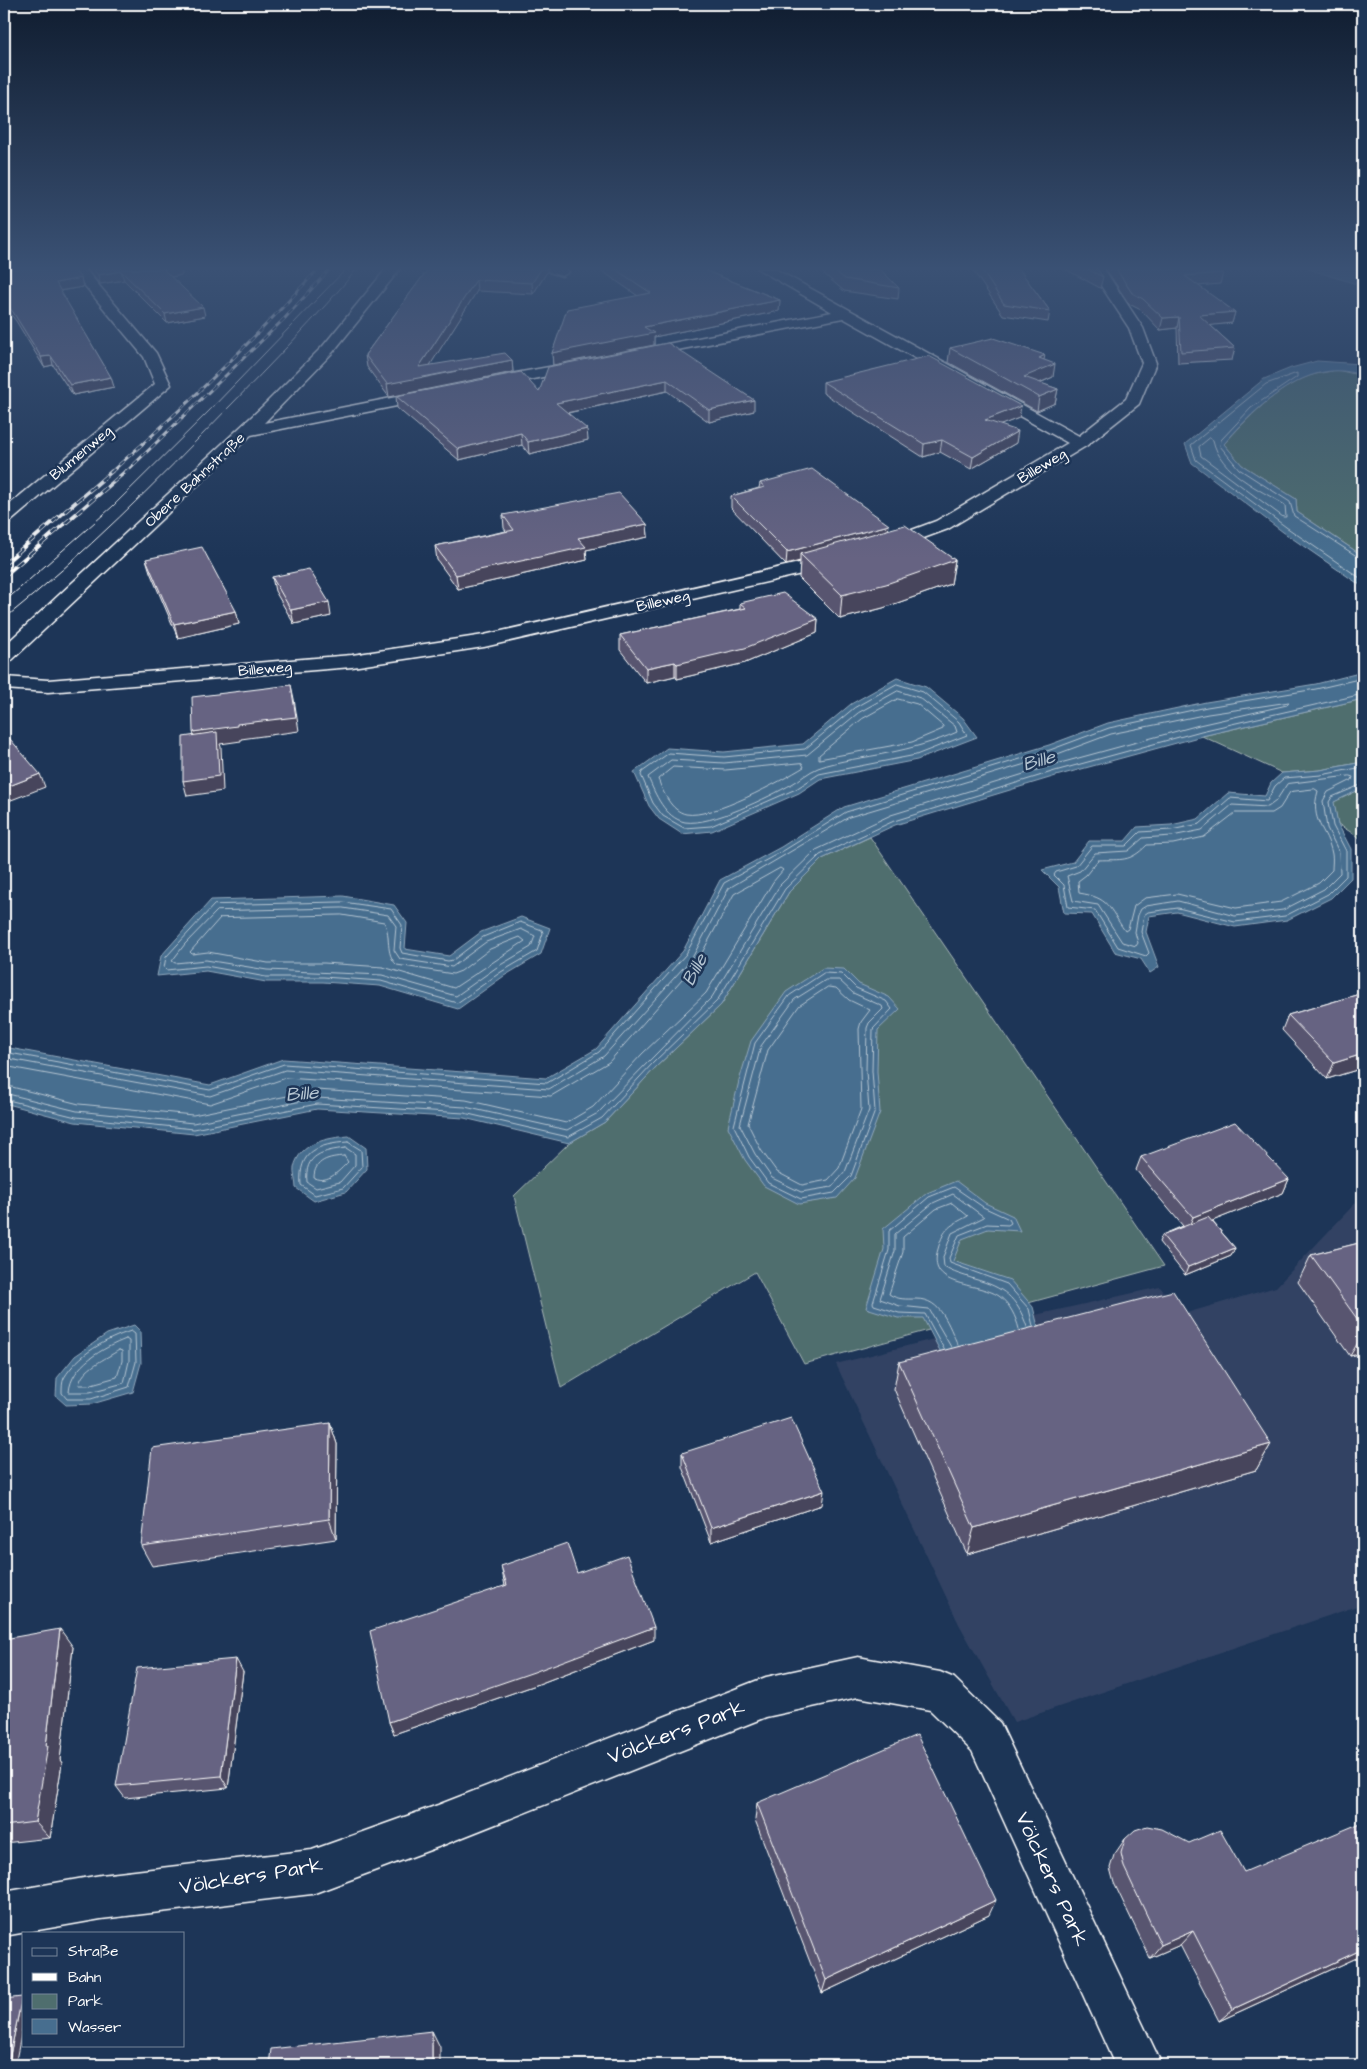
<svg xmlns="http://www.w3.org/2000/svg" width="1367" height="2069" font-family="'Architects Daughter',sans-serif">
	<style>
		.built { fill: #334364 }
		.green { fill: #4f6e6e; stroke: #a7b6b6 }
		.water { fill: #476e8f; stroke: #91a8bc }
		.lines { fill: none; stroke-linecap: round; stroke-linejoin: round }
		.shore { stroke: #b5c5d2; stroke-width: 1 }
		.street-casing { stroke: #fff; stroke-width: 3 }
		.street { fill: #1d3557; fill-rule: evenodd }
		.tram { stroke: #fff; stroke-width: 1 }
		.rail-far1-casing { stroke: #fff; stroke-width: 3 }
		.rail-casing { stroke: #fff; stroke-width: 4 }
		.rail-far1 { stroke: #1d3557; stroke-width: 2; stroke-dasharray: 6; stroke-linecap: butt }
		.rail { stroke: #1d3557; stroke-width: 2.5; stroke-dasharray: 8; stroke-linecap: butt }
		.wall { fill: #585570; stroke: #fff }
		.shaded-wall { fill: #47455b; stroke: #fff }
		.building { fill: #666382; stroke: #fff }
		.labels { text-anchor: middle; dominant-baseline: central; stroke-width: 5; stroke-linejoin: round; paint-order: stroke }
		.far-street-label { font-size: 15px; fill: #fff; stroke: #1d3557 }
		.water-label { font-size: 19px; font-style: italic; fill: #b5c5d2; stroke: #1d3557 }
		.near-street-label { font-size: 21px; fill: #fff; stroke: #1d3557 }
	</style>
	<rect width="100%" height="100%" fill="#1d3557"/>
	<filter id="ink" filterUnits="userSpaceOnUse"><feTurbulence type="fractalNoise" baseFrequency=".02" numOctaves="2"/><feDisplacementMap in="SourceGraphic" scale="10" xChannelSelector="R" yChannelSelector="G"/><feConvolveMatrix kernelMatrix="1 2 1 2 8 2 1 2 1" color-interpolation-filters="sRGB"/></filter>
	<g filter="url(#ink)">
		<!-- built -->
		<polygon class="built" points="1363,1195 1363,1604 1014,1722 959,1624 836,1364 973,1329 1160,1287 1183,1314 1276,1287"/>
		<!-- green -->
		<g class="green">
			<path d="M1337,370l26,6v180l-66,-44 -1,-13 -54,-34 -18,-21c24,-26 51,-55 85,-68 9,-3 19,-4 28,-6z"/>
			<polygon points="1363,699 1363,762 1320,770 1282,773 1202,736"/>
			<polygon points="1363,788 1363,840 1338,824 1333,802"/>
			<polygon points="870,837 1164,1266 804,1364 755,1272 561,1388 514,1196 569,1143 605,1122 656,1067 721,1005 789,892 822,859"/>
		</g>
		<!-- water -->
		<g class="water">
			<polygon points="1308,269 1352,269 1363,272 1363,286"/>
			<path d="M1317,361l44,3 2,1v11c-53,-22 -107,31 -139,68l18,21 54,34 1,13 66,44v31l-80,-55 -91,-69 -7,-19 79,-65 27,-11z"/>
			<polygon points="1363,672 1363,699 1202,736 1056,776 895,825 822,859 789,892 721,1005 656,1067 605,1122 569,1143 464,1118 317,1109 194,1134 75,1122 4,1103 4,1047 210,1085 283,1059 546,1078 596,1049 683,951 720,880 781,847 844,807 1049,745 1108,723 1206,702 1316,684"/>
			<polygon points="897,678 926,687 963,718 977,737 917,760 820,779 799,793 712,831 682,834 659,819 649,806 634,772 667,748 724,752 803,744 851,704"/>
			<polygon points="1363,762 1363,788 1334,802 1338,824 1351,849 1351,878 1331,898 1287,920 1235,927 1177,912 1149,916 1146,932 1159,967 1150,973 1141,959 1115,952 1092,914 1064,913 1059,887 1042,870 1073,862 1089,841 1125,841 1137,827 1171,825 1198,819 1228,793 1265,796 1271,783 1282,773 1320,770"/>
			<polygon points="343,896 394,905 407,923 405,949 449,956 481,932 521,917 550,928 541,954 504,976 458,1009 380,986 323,982 266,982 206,971 157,976 161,956 211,900"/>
			<polygon points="823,968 844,969 859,984 889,997 900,1009 878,1030 877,1071 880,1112 855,1178 837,1198 799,1204 764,1186 745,1160 728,1127 739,1081 751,1041 786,992"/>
			<path d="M349,1136l17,12 1,21 -21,23 -32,9 -18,-13c0,-6 -3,-15 -2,-20 5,-26 34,-30 55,-32z"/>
			<polygon points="956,1181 985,1203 1013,1216 1020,1231 988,1229 962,1239 953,1261 1010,1280 1033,1307 1044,1350 952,1374 923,1318 898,1318 866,1308 884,1249 883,1229 927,1193"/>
			<polygon points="134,1325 140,1331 141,1363 133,1392 92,1404 66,1405 56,1396 57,1378 75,1356 107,1334"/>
		</g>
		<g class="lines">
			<!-- shore -->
			<g class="shore">
				<path d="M1210,438l3,2c7,33 46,49 72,65l1,12h-3l-82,-61 -2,-9z"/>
				<polyline points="1363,560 1294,516 1290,502 1239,469 1220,446 1221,440 1251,408 1297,377 1297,373 1266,384 1191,445 1196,460 1286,527 1363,580"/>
				<polygon points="897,684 923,692 959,722 967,735 916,755 819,774 796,789 711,826 684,828 663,816 653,803 641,775 642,772 669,753 724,757 805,749 854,708"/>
				<path d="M898,691l22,7 35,28 2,6c-22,10 -45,16 -69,21 -23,5 -48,7 -70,15 -10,4 -17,11 -26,16 -23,13 -81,42 -107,38 -20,-4 -30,-28 -37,-45l23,-17 53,3 83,-8 51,-42z"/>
				<polygon points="898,699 917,704 943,726 943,729 912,742 819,759 819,755 862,719"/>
				<path d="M802,763l2,4c-23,14 -92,52 -118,47 -15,-3 -23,-22 -28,-35l15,-12 52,3z"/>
				<polyline points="1363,767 1321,775 1284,778 1275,786 1267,801 1230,798 1200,824 1171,830 1140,832 1126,846 1092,846 1076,866 1056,872 1054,875 1064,885 1068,907 1095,910 1118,947 1146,956 1149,953 1141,932 1144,915 1148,912 1178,908 1235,922 1285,916 1328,894 1346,876 1346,851 1333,826 1329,802 1332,797 1363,784"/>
				<polygon points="1350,776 1353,777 1352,780 1328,792 1323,801 1327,828 1339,852 1340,873 1324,889 1283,910 1235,916 1178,901 1146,906 1141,909 1138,915 1135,932 1138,943 1136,946 1122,942 1098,905 1073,901 1067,876 1080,871 1095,853 1128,851 1143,838 1172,836 1202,830 1232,805 1268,807 1276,801 1287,784"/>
				<path d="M1315,789l3,2c-9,31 9,37 14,63 1,5 0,11 0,16l-13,13 -38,19 -45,6 -59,-14 -32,4 -11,8 -6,23 -3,2c-17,-24 -15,-33 -46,-38l-1,-12 8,-6 12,-15c24,-1 31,3 49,-15l26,-1 31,-7 31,-24h37l8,-5 10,-16z"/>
				<polygon points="343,902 391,909 402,925 400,948 402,953 448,961 453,960 483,937 520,922 542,930 543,933 537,951 501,972 457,1003 381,981 323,977 266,977 206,966 166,970 164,968 166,957 214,905"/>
				<polygon points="343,908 388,915 396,926 394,950 400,959 452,967 486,942 521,929 535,936 531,947 497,967 456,996 382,975 267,970 206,960 175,963 172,961 185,944 217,911"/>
				<path d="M342,915l42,7c8,15 0,31 13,43l56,9 8,-3 29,-22 30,-12 5,4 -71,47 -71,-21 -59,-4h-56l-60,-11 -16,2 -2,-2 30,-34z"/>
				<polygon points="824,973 842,974 856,988 886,1001 892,1009 873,1029 872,1071 875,1111 851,1176 834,1193 801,1199 768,1183 749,1157 734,1126 755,1043 789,996"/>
				<polygon points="826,980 839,980 853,993 882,1006 883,1009 869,1023 867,1028 866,1071 869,1110 845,1172 832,1187 801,1192 772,1178 755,1154 740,1125 761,1046 794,1000"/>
				<polygon points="828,987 836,988 849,1000 870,1010 861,1022 859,1029 861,1109 839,1168 828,1180 802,1185 777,1172 761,1150 748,1124 768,1050 799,1006"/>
				<polyline points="4,1052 210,1090 284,1064 547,1083 599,1052 686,954 724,883 783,851 846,812 1050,750 1109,728 1207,707 1316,689 1363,678"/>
				<polyline points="4,1058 210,1096 285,1070 549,1089 604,1056 692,958 729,888 849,817 1052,756 1111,734 1208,714 1289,702 1287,705 1199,725 1053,765 891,815 816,850 780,885 712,997 598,1113 567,1130 465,1107 317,1098 193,1123 77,1111 4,1093"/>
				<polyline points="4,1066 210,1104 286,1078 551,1096 609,1062 697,962 734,894 780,868 783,870 773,882 706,993 642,1054 593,1107 566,1123 466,1100 317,1090 193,1115 79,1104 4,1085"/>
				<polyline points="4,1099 76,1117 194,1129 317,1104 464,1113 568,1137 602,1118 652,1064 717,1001 785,889 820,855 894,821 1055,771 1201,731 1363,694"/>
				<path d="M348,1142l13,8 1,17 -19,21 -28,7 -14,-10c-3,-34 17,-41 47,-43z"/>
				<path d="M346,1148l9,6v11l-15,17 -24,6 -9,-6c-3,-28 16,-31 39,-34z"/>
				<path d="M344,1156l4,6c-9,9 -20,22 -34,16 0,-18 15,-21 30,-22z"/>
				<path d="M131,1331l4,3 1,28 -7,25 -38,12h-24l-5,-6c0,-5 0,-11 2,-15 14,-24 42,-39 67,-47z"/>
				<path d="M126,1339l3,2v20l-5,22 -34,9h-21c2,-27 34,-44 57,-53z"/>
				<path d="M958,1345c-10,-20 -16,-46 -42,-46 -10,0 -18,1 -27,-5l14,-42v-15l33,-28 16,-6 16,13c-18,10 -24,11 -30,33 -12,40 38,32 61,47 11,8 17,21 20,33"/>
				<path d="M951,1347l-22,-38 -29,-3 -20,-7 15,-48v-17l38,-31 20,-9 31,23 -32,16 -9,24 1,10c9,6 19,8 30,12 29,8 43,18 53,48"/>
				<polyline points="944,1349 925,1314 899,1313 874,1305 873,1303 889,1250 889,1231 929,1197 954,1187 983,1207 1009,1219 1011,1223 1008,1225 987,1224 959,1235 949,1258 950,1263 1007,1284 1029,1309 1033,1326"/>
				<path d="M119,1350l3,1v10l-5,16 -29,8h-9c3,-17 27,-26 40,-35z"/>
			</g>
			<defs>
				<g id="street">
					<polygon points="71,269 85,269 156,353 171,385 10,522 4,523 4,509 155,384 144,357"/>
					<polygon points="386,269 400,269 333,352 264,423 432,390 437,392 440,395 437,398 251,435 11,661 4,663 4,646 263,406 323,346"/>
					<polygon points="547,269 566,269 569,272 562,276 549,272"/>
					<polygon points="758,269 775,269 1079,436 1126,399 1142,363 1129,328 1090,269 1104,269 1143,328 1156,363 1139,404 1086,446 948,529 883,553 877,551 874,547 877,543 936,521 1068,443 843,318 636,358 631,357 629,354 631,351 636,350 832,312"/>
					<polygon points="582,361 587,362 589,365 587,368 489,388 484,386 481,383 484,380 489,378"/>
					<polygon points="834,555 841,557 843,561 841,565 484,647 352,667 48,692 4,689 4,677 48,680 352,655 484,635"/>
					<polygon points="858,1657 940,1672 954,1678 1000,1723 1162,2065 1115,2065 972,1751 930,1710 858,1697 766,1717 438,1847 312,1894 101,1919 4,1936 4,1892 101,1875 312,1850 438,1805 766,1677"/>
				</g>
			</defs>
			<!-- street casing -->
			<use href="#street" class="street-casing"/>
			<!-- street -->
			<use href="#street" class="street"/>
			<!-- tram -->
			<g class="tram">
				<polyline points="4,602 112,507 209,411 346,269"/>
				<path d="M4,619c80,-64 153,-137 224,-211 44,-45 88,-90 129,-139"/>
			</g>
			<defs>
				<g id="rail-far1">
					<path d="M110,473c73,-64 143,-132 208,-204"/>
					<polyline points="125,473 285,318 330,269"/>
				</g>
				<g id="rail">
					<polyline points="4,564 112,471"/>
					<polyline points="4,576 126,471"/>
				</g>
			</defs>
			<!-- rail-far1 casing -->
			<use href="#rail-far1" class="rail-far1-casing"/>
			<!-- rail casing -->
			<use href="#rail" class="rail-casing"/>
			<!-- rail-far1 -->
			<use href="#rail-far1" class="rail-far1"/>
			<!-- rail -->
			<use href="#rail" class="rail"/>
		</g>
		<!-- wall -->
		<g class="wall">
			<polygon points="4,269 81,278 83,287 60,291 114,387 73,395 53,365 44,367 16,321 4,306"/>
			<polygon points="87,269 181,269 182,275 171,277 205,316 167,323 124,280 100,284"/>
			<polygon points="428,269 547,272 533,294 477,291 429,366 512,360 513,372 389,397 367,367 365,355"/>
			<polygon points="599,269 710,269 709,272 780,300 779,311 654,337 654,345 553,365 552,353 638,296"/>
			<polygon points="818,269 880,269 899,288 898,299 844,291"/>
			<polygon points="972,269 1019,269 1050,311 1048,322 1003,315"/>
			<polygon points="1065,269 1097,269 1103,277 1100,288"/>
			<polygon points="1106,269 1218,269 1223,273 1220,284 1198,286 1235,312 1232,323 1210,325 1235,348 1232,360 1178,363 1177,328 1160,330 1141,310 1129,304"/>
			<polygon points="668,343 754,411 709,422 667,391 568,413 588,440 529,454 522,445 459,460 397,408 396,396 539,392"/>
			<polygon points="950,348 1044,360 1053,377 1040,383 1058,389 1055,403 1037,411 948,362"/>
			<polygon points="823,382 1019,418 1000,425 1016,443 971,469 940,452 923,457 823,393"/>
			<polygon points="760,483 888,530 955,560 951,584 883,608 840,619 799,578 800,561 786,565 731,508 731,496 759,488"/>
			<polygon points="503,515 647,524 648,537 586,550 587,560 458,589 437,560 435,546 506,531 504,528"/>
			<polygon points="146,559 236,611 239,624 178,638 150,572"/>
			<polygon points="272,577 331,616 294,624 275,591"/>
			<polygon points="740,603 818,619 817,633 745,663 677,679 675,676 646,683 620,650 620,635 740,609"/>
			<polygon points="1363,993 1363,1068 1327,1079 1282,1030 1288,1015"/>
			<polygon points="1141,1157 1289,1179 1283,1193 1212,1221 1235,1248 1231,1256 1185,1275 1159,1242 1162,1235 1183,1226 1136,1170"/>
			<polygon points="1363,1242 1363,1353 1350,1356 1298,1282 1311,1255"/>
			<polygon points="899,1362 1271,1444 1256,1470 967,1554 894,1389"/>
			<polygon points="330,1423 337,1444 336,1539 152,1566 141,1546"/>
			<polygon points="682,1453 822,1505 711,1542 682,1467"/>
			<polygon points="501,1566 577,1573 654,1640 536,1685 394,1734 389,1722 505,1586"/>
			<polygon points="4,1639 73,1647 60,1760 62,1763 50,1838 4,1843"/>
			<polygon points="243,1672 228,1788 125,1798 116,1786"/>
			<polygon points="757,1803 989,1915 822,1993 755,1820"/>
			<polygon points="1125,1839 1244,1872 1363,1955 1219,2021 1180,1945 1150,1958 1114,1883 1110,1868 1114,1855"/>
		</g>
		<!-- shaded-wall -->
		<g class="shaded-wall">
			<polygon points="163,269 181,269 182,275 165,278"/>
			<polygon points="541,269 547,269 547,272 533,294 532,283"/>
			<polygon points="121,271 124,280 100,284 98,275"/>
			<polygon points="81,278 83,287 58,291 56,283"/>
			<polygon points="476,280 477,291 422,378 512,360 513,372 389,397 387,384 419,367"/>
			<polygon points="780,300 779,311 654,337 654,345 553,365 552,353 644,327"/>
			<polygon points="203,307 205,316 167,323 165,314"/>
			<polygon points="1235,312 1232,323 1197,327 1199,315"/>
			<polygon points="1179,317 1177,328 1160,330 1163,318"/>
			<polygon points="1045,355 1042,369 1055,364 1053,377 1025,389 1024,377 1039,358"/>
			<polygon points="51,356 53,365 44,367 41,357"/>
			<polygon points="111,377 114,387 73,395 70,385"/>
			<polygon points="667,380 667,391 557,415 556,403"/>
			<polygon points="1058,389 1055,403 1037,411 1039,397"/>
			<polygon points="754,400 754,411 709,422 709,410"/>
			<polygon points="1021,406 1019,418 983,432 985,420"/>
			<polygon points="587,429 588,440 529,454 528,442"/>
			<polygon points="1018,431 1016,443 971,469 973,457"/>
			<polygon points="521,433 522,445 459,460 458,449"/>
			<polygon points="942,440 940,452 923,457 924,444"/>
			<polygon points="647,524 648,537 586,550 587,560 458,589 456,575 578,538"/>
			<polygon points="889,525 887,537 800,554 800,561 786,565 787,552"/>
			<polygon points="955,560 951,584 883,608 840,619 842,595"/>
			<polygon points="329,602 331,616 294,624 291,610"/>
			<polygon points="236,611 239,624 178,638 174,624"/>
			<polygon points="818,619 817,633 745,663 677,679 677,664"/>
			<polygon points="675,662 675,676 646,683 646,668"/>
			<polygon points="291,685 294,699 299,731 241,739 241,741 220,744 221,747 223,791 187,796 183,781 197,747 193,732 237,724"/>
			<polygon points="40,774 45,787 6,802 4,805 4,788"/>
			<polygon points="1363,1054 1363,1068 1327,1079 1334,1063"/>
			<polygon points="1289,1179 1283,1193 1187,1231 1193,1217"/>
			<polygon points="1235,1248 1231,1256 1185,1275 1188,1267"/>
			<polygon points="4,1290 10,1315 4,1317"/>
			<polygon points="1363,1334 1363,1353 1350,1356"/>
			<polygon points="330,1423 337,1444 336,1539 329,1519"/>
			<polygon points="1271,1444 1256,1470 967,1554 974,1528"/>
			<polygon points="824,1491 822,1505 711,1542 711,1528"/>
			<polygon points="654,1627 654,1640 536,1685 394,1734 389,1722"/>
			<polygon points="60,1629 73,1647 60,1760 62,1763 50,1838 35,1822 46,1746"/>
			<polygon points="236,1659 243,1672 228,1788 221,1776"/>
			<polygon points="996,1900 989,1915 822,1993 826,1980"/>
			<polygon points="1193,1931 1180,1945 1150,1958 1161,1945"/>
			<polygon points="1363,1949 1363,1955 1219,2021 1233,2009"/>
			<polygon points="22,1997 24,1999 24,2021 15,2065 8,2065"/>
			<polygon points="432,2031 440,2047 440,2065 432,2065"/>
		</g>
		<!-- building -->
		<g class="building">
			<polygon points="4,269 73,269 81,278 56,283 111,377 70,385 51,356 41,357 13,312 4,301"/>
			<polygon points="93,269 165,269 163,269 203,307 165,314 121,271 98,275"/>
			<polygon points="428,269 541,269 532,283 476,280 419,367 505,353 512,360 387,384 365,355"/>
			<polygon points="615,269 707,269 706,271 780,300 644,327 654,333 552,353 567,309 651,293"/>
			<polygon points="832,269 880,269 899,288 845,279"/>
			<polygon points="981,269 1019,269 1050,311 1004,304"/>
			<polygon points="1087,269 1097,269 1103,277"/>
			<polygon points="1116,269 1218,269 1223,273 1185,276 1235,312 1199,315 1235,348 1181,352 1179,317 1163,318 1143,299 1132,293"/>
			<polygon points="993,338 1045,355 1039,358 1055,364 1024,377 1058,389 1039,397 950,348"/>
			<polygon points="668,343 754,400 709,410 667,380 556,403 587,429 528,442 521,433 458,449 396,396 521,372 539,392 548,367"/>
			<polygon points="929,356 1021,406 985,420 1018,431 973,457 942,440 924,444 823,382"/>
			<polygon points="812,469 889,525 787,552 731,496 765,487 760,483"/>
			<polygon points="619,493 647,524 578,538 586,547 456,575 435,546 514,530 503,515"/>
			<polygon points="905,525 955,560 886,584 842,595 800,554"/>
			<polygon points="202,547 236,611 174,624 146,559"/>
			<polygon points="309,569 329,602 291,610 272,577"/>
			<polygon points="783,593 818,619 745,648 677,664 675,662 646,668 620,635 746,608 740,603"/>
			<polygon points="291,685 296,717 237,724 237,726 193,732 192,697"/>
			<polygon points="4,732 40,774 4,788"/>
			<polygon points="217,732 219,776 183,781 183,737"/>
			<polygon points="1363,993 1363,1054 1334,1063 1288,1015"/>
			<polygon points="1235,1122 1289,1179 1193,1217 1141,1157"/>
			<polygon points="1208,1217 1235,1248 1188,1267 1162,1235"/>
			<polygon points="1363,1242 1363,1327 1311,1255"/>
			<polygon points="1173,1291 1271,1444 974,1528 899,1362"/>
			<polygon points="791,1418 824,1491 711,1528 682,1453"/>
			<polygon points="330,1423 329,1519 141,1546 152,1448"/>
			<polygon points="567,1543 577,1573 627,1555 654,1627 534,1672 389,1722 370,1631 507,1585 501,1566"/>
			<polygon points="60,1629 46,1746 48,1746 35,1822 4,1826 4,1639"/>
			<polygon points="236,1659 221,1776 116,1786 137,1668"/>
			<polygon points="917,1735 996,1900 826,1980 757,1803"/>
			<polygon points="1363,1822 1363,1949 1233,2009 1193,1931 1161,1945 1124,1867 1121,1853 1125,1839 1135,1830 1147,1826 1162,1829 1189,1843 1220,1830 1244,1872"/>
			<polygon points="22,1997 8,2065 4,2065 4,1999"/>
			<polygon points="432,2031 432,2065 269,2065 271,2049"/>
		</g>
	</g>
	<!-- sky -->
	<linearGradient id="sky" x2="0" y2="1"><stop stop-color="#101d30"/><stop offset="0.48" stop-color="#3a5174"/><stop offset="1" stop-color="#3a5174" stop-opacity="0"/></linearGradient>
	<rect width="1367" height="559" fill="url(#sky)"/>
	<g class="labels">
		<!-- far-street labels -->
		<g class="far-street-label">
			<text transform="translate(81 453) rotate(-40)">Blumenweg</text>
			<text transform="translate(1042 466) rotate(-31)">Billeweg</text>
			<text transform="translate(195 480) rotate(-43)">Obere Bahnstraße</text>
			<text transform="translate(663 601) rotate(-13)">Billeweg</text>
			<text transform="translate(265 669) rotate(-5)">Billeweg</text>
		</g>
		<!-- water labels -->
		<g class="water-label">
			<text transform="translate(1039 761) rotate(-16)">Bille</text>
			<text transform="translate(695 970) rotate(-62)">Bille</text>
			<text transform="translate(302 1094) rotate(-5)">Bille</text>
		</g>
		<!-- near-street labels -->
		<g class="near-street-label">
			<text transform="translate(676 1732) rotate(-21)">Völckers Park</text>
			<text transform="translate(251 1876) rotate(-9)">Völckers Park</text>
			<text transform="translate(1052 1879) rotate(65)">Völckers Park</text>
		</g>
	</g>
	<!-- margin -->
	<rect width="1367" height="2069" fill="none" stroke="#1d3557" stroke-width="20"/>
	<rect x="10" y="10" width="1347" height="2049" fill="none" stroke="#fff" stroke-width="2" filter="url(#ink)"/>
	<!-- legend -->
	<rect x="22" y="1932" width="162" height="115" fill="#1d3557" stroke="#77869a"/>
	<rect x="32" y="1948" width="25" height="8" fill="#1d3557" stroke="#77869a"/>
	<text x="68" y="1956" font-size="15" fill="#ffffff">Straße</text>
	<rect x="32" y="1973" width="25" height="8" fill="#ffffff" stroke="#77869a"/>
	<text x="68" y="1982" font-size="15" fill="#ffffff">Bahn</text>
	<rect x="32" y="1994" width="25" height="15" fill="#4f6e6e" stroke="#77869a"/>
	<text x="68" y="2006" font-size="15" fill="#ffffff">Park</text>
	<rect x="32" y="2019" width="25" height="15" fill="#476e8f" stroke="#77869a"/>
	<text x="68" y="2032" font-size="15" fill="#ffffff">Wasser</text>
</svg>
